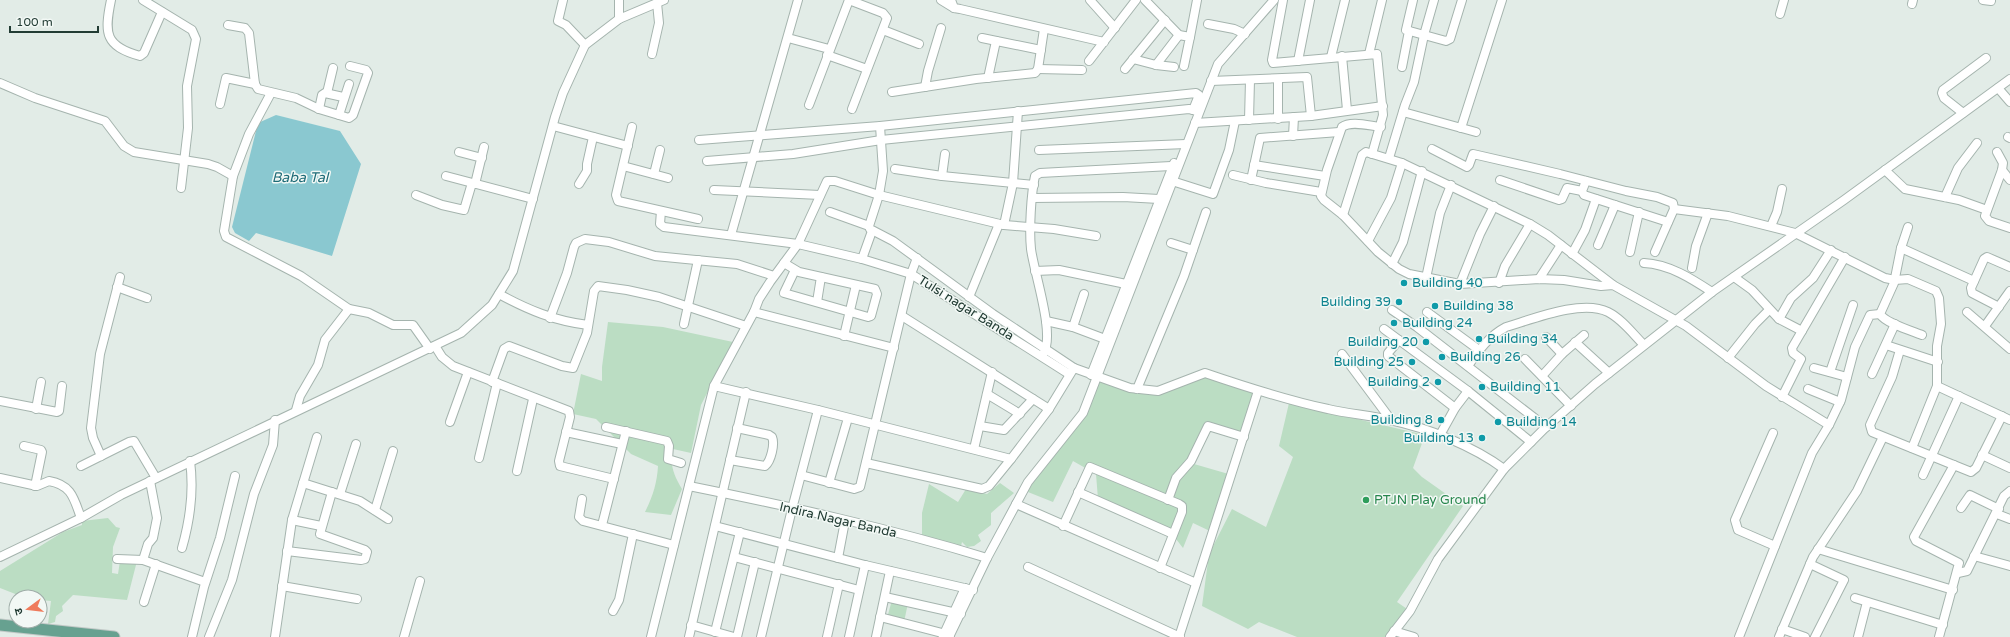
<svg xmlns="http://www.w3.org/2000/svg" width="2010" height="637" font-family="'Varela Round','Noto Sans Devanagari',sans-serif">
	<style>
		.green { fill: #bbddc3 }
		.water { fill: #8ac8d0 }
		.lines { fill: none; stroke-linecap: round; stroke-linejoin: round }
		.minor-casing { stroke: #a5b4ae; stroke-width: 10 }
		.major-casing { stroke: #c1c8c6; stroke-width: 13 }
		.minor { stroke: #fff; stroke-width: 8 }
		.major { stroke: #67a190; stroke-width: 11 }
		.culture-dot { fill: #0f9aa8; stroke: #f2f8f5; stroke-width: 1.5 }
		.leisure-dot { fill: #2e9e5b; stroke: #f2f8f5; stroke-width: 1.5 }
		.labels { text-anchor: middle; dominant-baseline: central; stroke-width: 3; stroke-linejoin: round; paint-order: stroke }
		.culture-label { font-size: 13px; fill: #0d838f; stroke: #f2f8f5; text-anchor: start }
		.street-label { font-size: 13px; fill: #223c34; stroke: #f2f8f5 }
		.leisure-label { font-size: 13px; fill: #27864d; stroke: #f2f8f5; text-anchor: start }
		.water-label { font-size: 14px; font-style: italic; fill: #1d6b77; stroke: #f2f8f5 }
	</style>
	<rect width="100%" height="100%" fill="#e2ece7"/>
	<!-- green -->
	<g class="green">
		<path d="M608,322l55,5 70,15 -32,63 -10,48 -18,-4c-4,14 1,27 9,40l-11,26 -26,-3c8,-16 12,-29 13,-46l-27,-12 -35,-35 -23,-5 8,-40 21,7v-14z"/>
		<polygon points="1205,373 1258,391 1245,434 1208,423 1194,464 1232,475 1212,532 1193,523 1183,548 1166,526 1157,526 1098,499 1096,474 1073,461 1053,502 1028,492 1029,486 1083,413 1098,377 1158,391"/>
		<polygon points="1289,403 1425,435 1413,468 1422,477 1463,506 1397,602 1410,611 1397,637 1297,637 1259,622 1248,629 1202,606 1209,554 1232,509 1266,527 1293,457 1279,446"/>
		<polygon points="1000,483 1014,493 991,513 991,525 978,535 981,541 974,546 967,547 962,542 961,546 922,537 922,513 929,484 958,502 966,489 987,494"/>
		<polygon points="108,518 116,527 120,528 113,547 112,573 118,574 120,561 137,561 127,600 73,595 62,606 63,611 56,616 55,622 48,624 51,601 40,600 40,597 23,597 0,588 0,571 63,532 82,525 82,521"/>
		<polygon points="892,600 908,603 904,622 887,618"/>
	</g>
	<!-- water -->
	<polygon class="water" points="276,115 340,131 361,164 332,256 256,233 249,241 235,233 232,227 258,123"/>
	<g class="lines">
		<defs>
			<g id="minor">
				<path d="M111,0c-7,34 -6,46 29,56l4,-3 18,-41"/>
				<polyline points="143,0 192,30 196,39 187,86 188,128 181,188"/>
				<polyline points="563,0 558,21 566,25 585,45"/>
				<polyline points="619,0 619,19"/>
				<polyline points="849,0 883,13 887,18 852,109"/>
				<polyline points="941,0 954,8"/>
				<polyline points="951,0 954,8 960,9 1104,42"/>
				<polyline points="1090,0 1115,28"/>
				<polyline points="1145,0 1179,35 1190,37 1184,66"/>
				<polyline points="1283,0 1272,60 1273,63 1377,54 1383,115 1372,154"/>
				<polyline points="1413,0 1406,30 1446,41 1450,39 1462,0"/>
				<polyline points="1983,0 1991,1"/>
				<polyline points="1912,4 1913,0"/>
				<polyline points="1780,14 1784,0"/>
				<polyline points="1208,24 1234,29 1245,34"/>
				<polyline points="228,25 245,28 249,33 255,84 258,89 296,98 319,109 349,118 353,115 368,73 366,70 350,66"/>
				<polyline points="883,30 919,44"/>
				<polyline points="1190,37 1197,0"/>
				<polyline points="788,38 829,49"/>
				<polyline points="982,38 1041,50"/>
				<polyline points="652,54 659,23 657,3"/>
				<polyline points="1369,54 1382,0"/>
				<polyline points="827,55 867,69"/>
				<polyline points="1342,56 1347,110"/>
				<polyline points="1331,57 1345,0"/>
				<polyline points="1133,59 1156,65 1174,67"/>
				<polyline points="1089,61 1136,0"/>
				<polyline points="1298,61 1310,0"/>
				<polyline points="1156,65 1179,35"/>
				<polyline points="1402,67 1409,31"/>
				<polyline points="1038,69 1082,70"/>
				<polyline points="1125,69 1165,20"/>
				<polyline points="988,78 996,41"/>
				<polyline points="1211,81 1307,77 1311,116"/>
				<polyline points="0,83 35,98 105,121 124,146 134,152 208,164 217,167 233,176"/>
				<polyline points="925,87 928,71 941,28"/>
				<polyline points="1998,88 2010,102"/>
				<polyline points="892,92 976,79 1035,73 1038,69 1044,29"/>
				<polyline points="271,93 249,134 233,176 224,231 226,237 301,276 349,309 369,313 393,325 413,325 430,349"/>
				<polyline points="327,93 333,68"/>
				<polyline points="220,104 226,78 255,84"/>
				<polyline points="809,105 849,0"/>
				<polyline points="319,109 322,95 325,93 343,97"/>
				<polyline points="1403,112 1476,132"/>
				<polyline points="1963,113 1944,98 1942,93 1943,90 1986,58"/>
				<polyline points="339,115 349,84"/>
				<polyline points="1278,119 1278,79"/>
				<polyline points="1249,120 1250,80"/>
				<polyline points="1195,123 1311,116 1383,106"/>
				<polyline points="553,126 628,146"/>
				<polyline points="880,126 883,171 879,195 869,226 870,229 893,241 993,314 1074,368"/>
				<polyline points="632,127 616,195 618,201 698,219"/>
				<path d="M1381,127c-11,-1 -30,-7 -39,0l-15,43 -6,26 3,4 19,15 35,37 21,17 10,5 51,10 79,-5 25,1 37,6 12,-1 73,41 80,60 63,39"/>
				<polyline points="1461,128 1502,0"/>
				<polyline points="1293,136 1294,117"/>
				<polyline points="2008,137 2010,138"/>
				<polyline points="699,140 880,126 1196,93 1199,95 1193,110"/>
				<polyline points="1432,149 1467,167 1469,165 1473,154 1560,174 1626,191 1657,197 1673,203 1674,209 1655,252"/>
				<polyline points="1039,150 1186,144"/>
				<polyline points="459,152 482,158"/>
				<polyline points="1997,152 2003,163 2002,170 1985,216 1989,221 2010,228"/>
				<polyline points="1389,158 1405,105 1414,82 1424,35 1434,0"/>
				<polyline points="707,161 793,154 881,140 1189,109 1198,111"/>
				<polyline points="1254,165 1325,176"/>
				<polyline points="623,166 668,178"/>
				<polyline points="895,169 942,176 1034,185"/>
				<polyline points="1885,170 1905,189 1959,200 1987,210"/>
				<polyline points="2002,170 2010,180"/>
				<polyline points="654,174 660,150"/>
				<polyline points="1233,175 1266,183 1321,192"/>
				<polyline points="446,176 533,199"/>
				<polyline points="942,176 945,154"/>
				<polyline points="1251,180 1260,138 1339,132"/>
				<polyline points="1500,180 1559,200 1562,199 1567,188 1582,191"/>
				<polyline points="1172,181 1213,194 1229,150 1235,121"/>
				<polyline points="1586,181 1582,191 1584,195 1668,222"/>
				<polyline points="475,184 484,147"/>
				<polyline points="579,184 587,171 587,164 593,137"/>
				<polyline points="714,190 820,195"/>
				<polyline points="416,195 442,205 464,210 472,183"/>
				<polyline points="1945,197 1958,168 1977,143"/>
				<polyline points="1033,198 1123,197 1159,199"/>
				<polyline points="1674,209 1728,216 1795,233 1885,278 1895,280 1908,279 1936,291 1939,298 1941,324 1937,346 1937,386 2010,420"/>
				<polyline points="661,211 660,224 664,227 798,244 862,259 911,274 917,258"/>
				<polyline points="830,212 869,226"/>
				<polyline points="1343,215 1362,155 1366,152 1402,163 1530,224 1548,235 1613,285"/>
				<polyline points="1004,225 1013,183 1018,111"/>
				<polyline points="1771,226 1777,212 1782,189"/>
				<path d="M1908,227l-7,21 -7,35 -14,31c5,9 32,17 42,21"/>
				<polyline points="731,235 798,0"/>
				<polyline points="1368,241 1391,198 1402,163"/>
				<polyline points="1171,243 1193,250"/>
				<polyline points="1598,245 1615,205"/>
				<polyline points="1901,248 1974,281"/>
				<polyline points="1630,252 1639,212"/>
				<polyline points="1572,254 1585,230 1596,199"/>
				<polyline points="862,259 872,231"/>
				<polyline points="784,263 799,272 875,289 877,294 871,316 868,317 784,293 795,270"/>
				<path d="M1644,263c25,1 48,16 68,29"/>
				<polyline points="1392,264 1403,242 1422,171"/>
				<polyline points="1692,268 1696,246 1708,213"/>
				<polyline points="1035,271 1059,270 1126,284"/>
				<polyline points="1734,277 1752,290 1779,319 1802,331"/>
				<polyline points="1426,278 1440,213 1451,185"/>
				<polyline points="1539,279 1561,245"/>
				<polyline points="1499,283 1505,266 1530,224"/>
				<polyline points="1460,284 1480,234 1494,206"/>
				<polyline points="117,287 147,298"/>
				<path d="M499,294c29,16 56,27 89,31"/>
				<polyline points="969,297 999,224"/>
				<polyline points="817,302 821,277"/>
				<polyline points="1999,307 1972,293 1971,288 1984,259 1987,257 2010,267"/>
				<polyline points="1392,310 1417,327 1546,427"/>
				<polyline points="754,312 894,348"/>
				<polyline points="1427,312 1479,350"/>
				<polyline points="1967,312 2010,349"/>
				<polyline points="902,316 1049,409"/>
				<polyline points="550,318 567,273 574,247 576,243 585,239 609,242 655,256 737,264 774,276"/>
				<polyline points="1779,319 1791,298 1813,278 1831,250"/>
				<polyline points="1046,321 1073,327 1105,339"/>
				<polyline points="684,324 698,260"/>
				<polyline points="1985,326 2010,291"/>
				<polyline points="1073,327 1084,294"/>
				<polyline points="1384,329 1468,391 1531,442"/>
				<polyline points="844,336 856,285"/>
				<polyline points="1546,337 1562,354"/>
				<polyline points="1399,340 1388,353 1388,356 1455,408"/>
				<polyline points="1575,342 1609,373"/>
				<polyline points="1886,345 1938,362"/>
				<polyline points="435,346 442,357 453,366 569,411 570,417 559,461 560,466 614,479"/>
				<polyline points="1900,350 1892,377 1870,425 1872,432 1971,472 1976,468 2002,416"/>
				<path d="M1043,354c13,-18 -9,-81 -12,-105 -2,-19 0,-55 4,-73l5,-3 131,-7"/>
				<polyline points="1342,354 1391,420"/>
				<polyline points="1728,358 1755,324 1769,310"/>
				<polyline points="1525,359 1571,406"/>
				<path d="M1468,366c11,-16 21,-30 38,-39 27,-8 76,-28 102,-15 14,7 25,22 36,33"/>
				<polyline points="1814,368 1847,377"/>
				<polyline points="1830,372 1853,305"/>
				<polyline points="1872,374 1895,324"/>
				<polyline points="1091,375 1174,163"/>
				<polyline points="1542,376 1562,354 1584,335"/>
				<polyline points="492,382 504,349 509,346 562,366 573,368 587,333 594,291 598,286 627,290 659,297 746,326"/>
				<polyline points="714,386 754,312 759,299 770,282 798,244 827,181 835,181 879,195 1004,225 1054,229 1096,236"/>
				<polyline points="1137,389 1184,276 1206,212"/>
				<polyline points="1808,389 1840,402"/>
				<polyline points="987,394 1020,414"/>
				<polyline points="1782,397 1801,359 1793,353 1792,348 1845,257"/>
				<polyline points="0,401 57,412 59,411 62,386"/>
				<polyline points="36,409 41,382"/>
				<polyline points="296,410 300,396 318,365 325,340 349,309"/>
				<polyline points="450,422 468,372"/>
				<polyline points="980,426 1004,430 1033,399"/>
				<polyline points="606,427 667,441 669,446 668,459 681,463"/>
				<polyline points="566,432 622,444"/>
				<polyline points="1773,433 1735,520 1738,530 1775,546"/>
				<polyline points="1440,435 1455,408 1468,391"/>
				<polyline points="24,446 41,450 42,452 35,486"/>
				<polyline points="1912,448 1937,386"/>
				<polyline points="974,449 992,372"/>
				<polyline points="1982,455 2010,468"/>
				<polyline points="101,456 93,438 91,428 100,354 120,277"/>
				<polyline points="479,458 497,383"/>
				<path d="M730,460l35,6c6,-5 10,-22 7,-29l-3,-2 -32,-7"/>
				<polyline points="866,463 982,489 989,486 1011,459"/>
				<polyline points="81,466 129,442 134,441 156,478"/>
				<polyline points="517,471 533,399"/>
				<polyline points="801,475 854,489 860,487 911,274 1069,374"/>
				<polyline points="1923,475 1959,396"/>
				<path d="M0,478l37,8 12,-5c23,4 25,18 32,37"/>
				<polyline points="303,483 360,501 388,519"/>
				<polyline points="829,483 848,418"/>
				<path d="M689,486c99,20 200,42 298,72"/>
				<polyline points="1078,492 1173,534"/>
				<polyline points="340,494 356,444"/>
				<polyline points="582,499 579,517 583,521 674,545"/>
				<polyline points="1168,500 1176,478 1191,461 1208,426 1244,437"/>
				<polyline points="1016,504 1196,583"/>
				<polyline points="1961,508 1970,495 1999,509"/>
				<polyline points="375,510 393,451"/>
				<polyline points="1997,514 2010,519"/>
				<polyline points="292,520 321,526"/>
				<polyline points="602,525 626,431"/>
				<polyline points="715,526 865,565 973,590"/>
				<polyline points="1063,526 1090,467 1179,504 1182,506 1182,512 1160,568"/>
				<path d="M182,548c8,-28 12,-58 8,-87"/>
				<polyline points="1818,549 1953,590"/>
				<polyline points="287,551 361,560 365,559 367,552 365,550 320,534 332,492"/>
				<polyline points="1974,556 2010,566"/>
				<polyline points="0,557 81,518 121,495 461,333 492,305 513,271 555,117 563,93 585,45 619,19 664,0"/>
				<polyline points="734,557 859,590"/>
				<polyline points="838,558 845,521"/>
				<polyline points="117,559 143,560 205,582"/>
				<polyline points="143,560 148,544 153,538 157,518 150,481"/>
				<polyline points="1810,564 1844,580 1815,637"/>
				<polyline points="1028,567 1180,637"/>
				<polyline points="1958,573 1967,571 2004,496 2010,491"/>
				<polyline points="282,586 357,599"/>
				<polyline points="885,597 961,614"/>
				<polyline points="1855,598 1943,625"/>
				<polyline points="144,602 156,564"/>
				<polyline points="613,611 619,600 633,534"/>
				<polyline points="880,617 950,635"/>
				<polyline points="691,625 734,637"/>
				<polyline points="1782,629 1805,637"/>
				<polyline points="1394,631 1414,637"/>
				<polyline points="715,632 740,532"/>
				<polyline points="943,636 965,588"/>
				<polyline points="192,637 204,587 220,538 235,476"/>
				<polyline points="209,637 232,580 254,494 273,445 275,420"/>
				<polyline points="275,637 292,520 317,437"/>
				<polyline points="404,637 420,581"/>
				<path d="M651,637l63,-251 104,24 193,49 38,-50 25,-41 56,20 28,3 47,-18c41,14 81,27 123,36 20,5 42,6 62,11 38,8 83,26 114,49"/>
				<polyline points="689,637 746,392"/>
				<polyline points="737,637 755,562"/>
				<polyline points="761,637 792,509 818,410"/>
				<polyline points="827,637 839,584"/>
				<polyline points="849,637 865,565"/>
				<polyline points="876,637 890,571"/>
				<polyline points="949,637 987,558 1028,482 1083,413 1218,64 1274,0"/>
				<polyline points="1179,637 1258,391"/>
				<polyline points="1390,637 1410,611 1438,559 1504,469 1544,429 1595,384 1712,292 1844,200 2010,79"/>
				<polyline points="1739,637 1812,453 1829,425 1841,400 1855,347 1870,315 1880,314"/>
				<polyline points="1779,637 1813,557 1857,491 1883,437"/>
				<polyline points="1858,637 1867,602"/>
				<polyline points="1939,637 1959,563 1916,541 1914,537 1954,465"/>
			</g>
			<polyline id="major" points="0,625 114,637"/>
		</defs>
		<!-- minor casing -->
		<use href="#minor" class="minor-casing"/>
		<!-- major casing -->
		<use href="#major" class="major-casing"/>
		<!-- minor -->
		<use href="#minor" class="minor"/>
		<!-- major -->
		<use href="#major" class="major"/>
	</g>
	<!-- markers -->
	<g class="culture-dot">
		<circle cx="1404" cy="283" r="4"/>
		<circle cx="1399" cy="302" r="4"/>
		<circle cx="1435" cy="306" r="4"/>
		<circle cx="1394" cy="323" r="4"/>
		<circle cx="1479" cy="339" r="4"/>
		<circle cx="1426" cy="342" r="4"/>
		<circle cx="1442" cy="357" r="4"/>
		<circle cx="1412" cy="362" r="4"/>
		<circle cx="1438" cy="382" r="4"/>
		<circle cx="1482" cy="387" r="4"/>
		<circle cx="1441" cy="420" r="4"/>
		<circle cx="1498" cy="422" r="4"/>
		<circle cx="1482" cy="438" r="4"/>
	</g>
	<circle class="leisure-dot" cx="1366" cy="500" r="4"/>
	<g class="labels">
		<!-- culture labels -->
		<g class="culture-label">
			<text x="1412" y="283">Building 40</text>
			<text x="1391" y="302" text-anchor="end">Building 39</text>
			<text x="1443" y="306">Building 38</text>
			<text x="1402" y="323">Building 24</text>
			<text x="1487" y="339">Building 34</text>
			<text x="1418" y="342" text-anchor="end">Building 20</text>
			<text x="1450" y="357">Building 26</text>
			<text x="1404" y="362" text-anchor="end">Building 25</text>
			<text x="1430" y="382" text-anchor="end">Building 2</text>
			<text x="1490" y="387">Building 11</text>
			<text x="1433" y="420" text-anchor="end">Building 8</text>
			<text x="1506" y="422">Building 14</text>
			<text x="1474" y="438" text-anchor="end">Building 13</text>
		</g>
		<!-- street labels -->
		<g class="street-label">
			<text transform="translate(966 308) rotate(32)">Tulsi nagar Banda</text>
			<text transform="translate(838 520) rotate(13)">Indira Nagar Banda</text>
		</g>
		<!-- leisure labels -->
		<g class="leisure-label">
			<text x="1374" y="500">PTJN Play Ground</text>
		</g>
		<!-- water labels -->
		<g class="water-label">
			<text x="300" y="177">Baba Tal</text>
		</g>
	</g>
	<!-- north arrow -->
	<g transform="translate(28 609) rotate(255)"><circle r="19" fill="#f2f8f5" stroke="#9fada8"/>
	<path d="M0-3L7 15L0 10L-7 15Z" fill="#ef7b5c"/>
	<text y="-6" font-size="11" font-weight="bold" text-anchor="middle" fill="#223c34">उ</text>
	</g>
	<!-- scale -->
	<path d="M10 26v6h88v-6" fill="none" stroke="#223c34" stroke-width="2"/>
	<text x="16" y="26" font-size="12" fill="#223c34" stroke="#f2f8f5" stroke-width="3" paint-order="stroke">100 m</text>
</svg>
